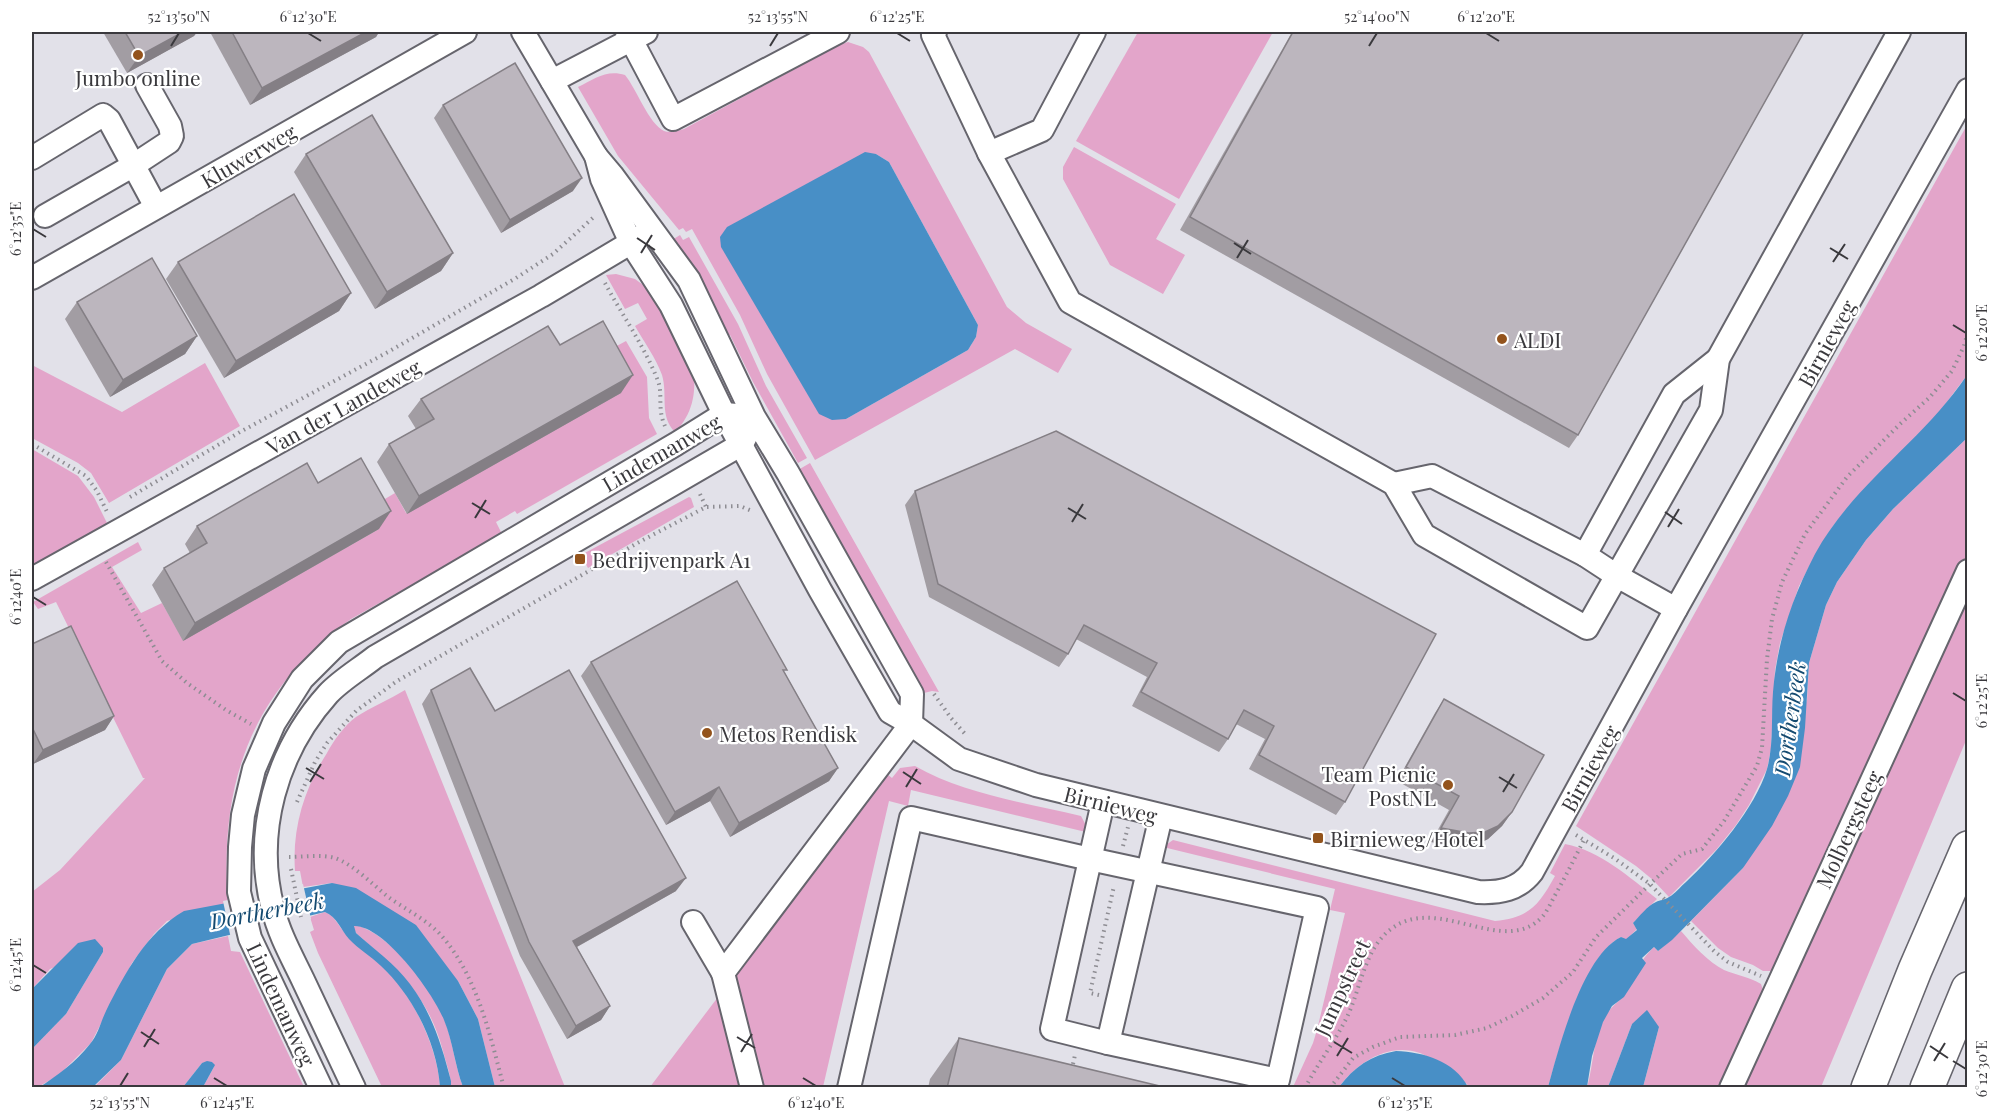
<svg xmlns="http://www.w3.org/2000/svg" width="1999" height="1119" font-family="'Playfair Display',serif">
	<style>
		.green { fill: #e3a5ca; fill-rule: evenodd }
		.water { fill: #488fc6 }
		.pier { fill: #e2e1e9 }
		.lines { fill: none; stroke-linecap: round; stroke-linejoin: round }
		.minor-casing { stroke: #66656d; stroke-width: 26 }
		.highway-casing { stroke: #66656d; stroke-width: 36 }
		.path { stroke: #8e8d93; stroke-width: 4; stroke-dasharray: 1.5 4.5; stroke-linecap: butt }
		.minor { stroke: #fff; stroke-width: 22 }
		.highway { stroke: #fff; stroke-width: 33 }
		.wall { fill: #a29da3 }
		.shaded-wall { fill: #847f85 }
		.building { fill: #bcb6be; stroke: #847f85; stroke-width: 1.5 }
		.ticks { fill: none; stroke: #3a393d; stroke-width: 2 }
		.poi-dot { fill: #93531c; stroke: #fff; stroke-width: 2 }
		.labels { text-anchor: middle; dominant-baseline: central; stroke-width: 4.5; stroke-linejoin: round; paint-order: stroke }
		.poi-label { font-size: 21px; fill: #3a393d; stroke: #fff; text-anchor: start }
		.street-label { font-size: 21px; fill: #3a393d; stroke: #fff }
		.water-label { font-size: 22px; font-style: italic; fill: #144a70; stroke: #fff }
		.neatline { fill: none; stroke: #3a393d; stroke-width: 2 }
		.ticks-label { font-size: 15px; text-anchor: middle; fill: #3a393d }
	</style>
	<rect width="100%" height="100%" fill="#e2e1e9"/>
	<!-- green -->
	<g class="green">
		<polygon points="1138,32 1273,32 1179,199 1076,141"/>
		<path d="M848,42l15,5 6,5 138,255 19,16 46,26 -14,24 -43,-24 -200,111 -48,-86 -27,-59 -48,-86 -6,3 -3,-4 -4,2 -61,-74 -40,-69c16,-8 29,-18 47,-12 11,13 24,49 39,56 6,2 14,0 20,-2l153,-83zM876,154l13,8 89,163 -2,12 -8,13 -122,69z"/>
		<polygon points="1967,125 1967,375 1938,414 1852,502 1830,530 1817,552 1799,586 1780,643 1775,670 1771,749 1767,769 1749,805 1736,825 1716,850 1669,897 1653,880 1636,866 1576,826"/>
		<polygon points="1074,147 1176,204 1156,239 1185,255 1163,294 1110,265 1063,179 1063,167"/>
		<polygon points="680,235 683,240 689,237 738,324 766,386 807,458 798,463 753,382 730,335 726,336 672,240"/>
		<path d="M616,274l19,5 15,11 43,79c4,24 -1,46 -18,63 -16,-16 -7,-37 -13,-57 -6,-17 -18,-33 -27,-49l12,-7 -9,-16 -13,6 -19,-34z"/>
		<path d="M626,341l21,36 2,41 8,16 -140,80 -2,-3 -19,11 6,12 -151,85c-100,73 -132,163 -123,284l-61,18 -13,13 -22,29 -41,80 -32,32 -21,12h-6v-38l34,-35 37,-62v-4l-53,21 -18,20v-97l28,-22 85,-92h-2l-87,-176 -18,7 -5,-7 105,-60 4,8 -30,17 29,46 21,-10 21,37 196,-111 -11,-20 27,-16 11,20 194,-158z"/>
		<polygon points="205,363 240,426 109,503 91,473 78,463 32,438 32,365 122,412"/>
		<polygon points="1967,438 1967,555 1844,815 1774,971 1763,971 1753,965 1731,957 1718,948 1691,921 1743,868 1807,700 1809,663 1826,605 1837,582 1866,540 1893,509"/>
		<polygon points="32,449 78,476 94,497 108,525 32,568"/>
		<polygon points="810,463 939,692 932,691 924,693 798,470"/>
		<polygon points="689,497 691,498 694,507 588,568 581,555"/>
		<polygon points="1967,592 1967,738 1821,1087 1740,1088"/>
		<path d="M405,690l160,397h-70l-17,-68 -20,-38 -126,-98 -29,4 -3,-16h-5c-3,-43 9,-82 32,-118 7,-13 17,-27 29,-36 15,-10 33,-17 49,-27z"/>
		<path d="M915,766c49,28 111,37 166,50l9,17 -179,-43 -3,16 -19,-5 -66,286h-59l-29,-104v-9l152,-200 5,4 8,-10z"/>
		<path d="M1173,840l322,81c34,-3 44,-16 60,-45l-5,-3 15,-29c36,7 64,33 92,55l-24,24 4,6 -11,11 -5,-3c-37,18 -62,113 -73,150h-80l-1,-3c-12,-8 -34,-26 -47,-31 -32,-11 -63,10 -81,34h-46l20,-44 4,-13 28,-117 -15,-3 5,-21 -172,-42z"/>
		<path d="M325,912c11,4 14,16 22,23 17,15 35,30 50,47 22,27 41,71 43,105h-58l-64,-134 -8,-21 4,-2 -4,-13z"/>
		<path d="M356,925c35,9 76,64 89,96 8,22 10,45 18,66h-12c0,-12 -5,-24 -8,-36 -15,-57 -46,-81 -87,-118l-3,-6z"/>
		<path d="M1681,931c12,14 27,31 43,39 12,5 25,7 37,14l3,9 -41,94h-80l16,-60 -27,-3 -24,63 -21,1c7,-25 6,-51 19,-73 6,-10 16,-15 22,-25 10,-18 10,-28 26,-43l4,4z"/>
		<polygon points="228,936 231,951 240,952 304,1087 203,1087 214,1067 212,1062 202,1063 183,1087 93,1088 121,1060 167,969 192,944"/>
		<polygon points="718,997 743,1087 650,1087"/>
	</g>
	<!-- water -->
	<g class="water">
		<polygon points="865,152 876,154 889,162 978,325 976,337 968,350 846,419 832,420 819,414 721,247 720,237 727,227"/>
		<path d="M1967,375v63l-74,71 -27,31 -29,42 -11,23 -17,58 -4,65 -5,39 -12,29 -16,30 -29,42 -71,72 -14,11 -4,-4 -12,11 4,5 -22,34 -12,9 -9,16 -11,34 -5,31h-39c11,-39 34,-131 73,-150l5,2 11,-9 -4,-7c7,-7 14,-17 23,-21 4,-2 9,-2 13,-5 6,-3 11,-10 17,-15 30,-28 69,-74 81,-113 7,-25 4,-52 6,-77 4,-50 19,-94 42,-138 38,-70 109,-114 152,-179z"/>
		<path d="M332,883l24,5 60,37 42,56 20,38 17,68h-32c-8,-21 -10,-45 -19,-67 -10,-26 -60,-95 -90,-94l2,7c18,16 39,31 54,51 22,29 32,62 41,97v6h-11c-3,-44 -27,-91 -59,-121 -10,-10 -23,-17 -32,-27 -8,-9 -12,-22 -24,-27l-133,32 -25,25 -46,91 -28,27 -55,1c19,-12 38,-26 52,-44 8,-9 11,-23 16,-33 19,-38 40,-78 78,-100z"/>
		<polygon points="95,939 103,948 103,952 66,1014 32,1049 32,989 78,943"/>
		<polygon points="1647,1010 1659,1027 1643,1087 1608,1087 1632,1024"/>
		<path d="M1396,1051c28,1 58,10 72,36h-129c15,-20 32,-32 57,-36z"/>
		<polygon points="207,1061 212,1062 215,1065 203,1087 183,1087 202,1063"/>
	</g>
	<!-- pier -->
	<polygon class="pier" points="303,884 311,919 231,939 223,901"/>
	<g class="lines">
		<defs>
			<g id="minor">
				<polyline points="523,32 596,156 612,175 689,280 754,417 788,473 912,694 911,724 723,973 693,922"/>
				<polyline points="627,32 673,119 838,32"/>
				<polyline points="935,32 933,35 989,153 1070,302 1394,484 1424,535 1587,628 1711,410 1718,359 1899,32"/>
				<polyline points="552,81 646,32"/>
				<polyline points="989,153 1042,130 1094,32"/>
				<path d="M596,156l6,23 29,64 40,62 53,109 96,176 70,122 21,12 48,35 77,26 442,107c22,1 40,-2 54,-20l144,-263 292,-519"/>
				<polyline points="32,158 103,115 109,120 156,207"/>
				<polyline points="45,216 134,165 169,142 172,136 170,126 147,85"/>
				<polyline points="32,278 465,32"/>
				<polyline points="1394,484 1432,476 1585,555 1674,394 1718,359"/>
				<polyline points="1585,555 1617,576 1676,609"/>
				<polyline points="32,579 541,296 642,236"/>
				<polyline points="1103,802 1052,1029 1108,1043 1161,816"/>
				<polyline points="723,973 752,1088"/>
				<polyline points="321,1088 250,938 239,892 240,847 243,815 254,769 274,723 302,679 339,642 676,444 724,414 737,415"/>
				<path d="M354,1088c-17,-36 -34,-72 -51,-108 -11,-23 -24,-46 -30,-71 -20,-76 3,-157 55,-215 13,-14 32,-25 47,-37l367,-213 6,-12"/>
				<polyline points="849,1088 911,818 1090,859 1317,908 1278,1080 1108,1043"/>
				<polyline points="1731,1088 1968,571"/>
			</g>
			<g id="highway">
				<polyline points="1868,1088 1915,970 1968,848"/>
				<polyline points="1927,1088 1968,989"/>
			</g>
		</defs>
		<!-- minor casing -->
		<use href="#minor" class="minor-casing"/>
		<!-- highway casing -->
		<use href="#highway" class="highway-casing"/>
		<!-- path -->
		<g class="path">
			<path d="M605,283c17,32 40,64 53,98 5,13 -1,28 7,45"/>
			<polyline points="32,444 86,476 97,491 108,514"/>
			<polyline points="700,494 706,507"/>
			<polyline points="130,497 240,432 388,352 516,278 553,254 595,216"/>
			<polyline points="106,562 162,661 187,683 226,710 251,724"/>
			<polyline points="934,694 951,718 966,735"/>
			<polyline points="297,802 315,762 327,743 356,711 397,681 641,541 706,507 740,506 752,511"/>
			<polyline points="1576,835 1614,858 1650,884 1714,951 1728,962 1761,976"/>
			<polyline points="1123,846 1128,827"/>
			<path d="M289,857c14,0 32,-3 46,1 19,7 36,25 52,38 16,12 37,22 52,37 38,41 51,102 65,155"/>
			<polyline points="291,869 301,917"/>
			<polyline points="1099,995 1090,993 1114,886"/>
			<polyline points="1073,1064 1075,1055"/>
			<path d="M1305,1088c12,-23 28,-44 40,-67 16,-30 18,-71 46,-92 47,-36 113,30 152,-13 4,-5 8,-13 11,-19 11,-19 20,-38 30,-57"/>
			<polyline points="1330,1088 1353,1058 1373,1047 1400,1037 1455,1035 1487,1028 1512,1016 1543,998 1573,972 1596,937 1650,884 1682,854 1702,849 1724,821 1757,766 1762,748 1767,659 1772,619 1782,582 1805,534 1847,477 1899,425 1930,397 1952,371 1964,346 1968,331"/>
		</g>
		<!-- minor -->
		<use href="#minor" class="minor"/>
		<!-- highway -->
		<use href="#highway" class="highway"/>
	</g>
	<!-- wall -->
	<g class="wall">
		<polygon points="103,32 197,32 194,36 127,73"/>
		<polygon points="210,32 379,32 376,37 250,105"/>
		<polygon points="1292,32 1804,32 1578,435 1569,448 1180,230"/>
		<polygon points="443,105 573,191 501,233 434,118"/>
		<polygon points="306,154 453,253 441,271 375,309 294,172"/>
		<polygon points="178,262 351,293 339,311 224,378 166,279"/>
		<polygon points="77,302 197,336 185,354 110,397 65,319"/>
		<polygon points="560,345 621,393 407,514 377,462 389,444 416,429 408,416 421,399"/>
		<polygon points="1056,431 1345,802 1336,815 1249,769 1265,739 1236,724 1228,739 1219,752 1132,706 1147,677 1076,639 1068,654 1059,667 929,597 905,505 915,491"/>
		<polygon points="197,526 379,529 183,641 152,585 164,568 190,553 185,544"/>
		<polygon points="32,644 114,716 105,730 33,764 32,760"/>
		<polygon points="591,662 785,673 838,768 829,781 730,837 710,801 666,825 581,676"/>
		<polygon points="431,690 495,711 676,891 577,947 610,1006 601,1020 567,1039 520,956 422,704"/>
		<polygon points="1444,699 1512,812 1502,826 1488,839 1476,845 1460,847 1431,842 1449,810 1397,781 1435,713"/>
		<polygon points="959,1038 1168,1088 928,1088 930,1079"/>
	</g>
	<!-- shaded-wall -->
	<g class="shaded-wall">
		<polygon points="183,32 197,32 194,36 127,73 139,56"/>
		<polygon points="366,32 379,32 376,37 250,105 262,88"/>
		<polygon points="582,178 573,191 501,233 510,220"/>
		<polygon points="453,253 441,271 375,309 387,292"/>
		<polygon points="351,293 339,311 224,378 236,361"/>
		<polygon points="197,336 185,354 110,397 123,380"/>
		<polygon points="633,375 621,393 407,514 419,496"/>
		<polygon points="391,511 379,529 183,641 195,623"/>
		<polygon points="114,716 105,730 33,764 43,750"/>
		<polygon points="838,768 829,781 730,837 739,823"/>
		<polygon points="719,787 710,801 666,825 675,812"/>
		<polygon points="1512,812 1502,826 1488,839 1476,845 1460,847 1431,842 1441,828"/>
		<polygon points="686,878 676,891 564,954 573,941"/>
		<polygon points="610,1006 601,1020 567,1039 576,1026"/>
	</g>
	<!-- building -->
	<g class="building">
		<polygon points="125,32 183,32 139,56"/>
		<polygon points="232,32 366,32 262,88"/>
		<polygon points="1293,32 1804,32 1578,435 1190,217"/>
		<polygon points="515,63 582,178 510,220 443,105"/>
		<polygon points="372,115 453,253 387,292 306,154"/>
		<polygon points="294,194 351,293 236,361 178,262"/>
		<polygon points="152,258 197,336 123,380 77,302"/>
		<polygon points="603,321 633,375 419,496 389,444 434,419 421,399 548,326 560,345"/>
		<polygon points="1056,431 1436,634 1345,802 1259,755 1274,726 1244,710 1228,739 1141,692 1157,663 1084,625 1068,654 938,584 915,491"/>
		<polygon points="361,458 391,511 195,623 164,568 207,543 197,526 307,463 318,483"/>
		<polygon points="737,581 787,670 783,670 838,768 739,823 719,787 675,812 591,662"/>
		<polygon points="71,626 114,716 43,750 32,727 32,644"/>
		<polygon points="470,668 495,711 569,670 686,878 573,941 610,1006 576,1026 529,942 431,690"/>
		<polygon points="1444,699 1544,755 1512,812 1498,826 1485,832 1469,833 1441,828 1459,796 1406,767"/>
		<polygon points="959,1038 1168,1088 947,1088"/>
	</g>
	<!-- ticks -->
	<path class="ticks" d="M308,33l13,8M897,33l13,8M1486,33l13,8M171,46l8,-13M770,46l8,-13M1369,46l8,-13M33,229l13,8M637,238l18,12M1234,243l17,11M1830,248l18,11M641,253l11,-18M1237,258l11,-18M1833,262l12,-18M1953,325l13,8M472,503l18,11M1068,508l18,11M1665,512l17,12M475,518l11,-18M1072,522l11,-18M1668,527l11,-18M33,597l13,8M1953,693l13,8M306,768l18,11M903,772l18,12M1499,777l18,11M310,782l11,-18M906,787l11,-18M1503,792l11,-18M33,965l13,8M141,1032l18,12M737,1037l18,11M1334,1042l18,11M1930,1046l18,12M144,1047l11,-18M741,1052l11,-18M1337,1056l11,-18M1934,1061l11,-18M1953,1061l13,8M214,1078l13,8M803,1078l13,8M1392,1078l13,8M120,1086l8,-13"/>
	<!-- markers -->
	<g class="poi-dot">
		<circle cx="138" cy="55" r="6"/>
		<circle cx="1502" cy="339" r="6"/>
		<rect x="574" y="553" width="12" height="12" rx="3"/>
		<circle cx="707" cy="733" r="6"/>
		<circle cx="1448" cy="785" r="6"/>
		<rect x="1312" y="832" width="12" height="12" rx="3"/>
	</g>
	<g class="labels">
		<!-- poi labels -->
		<g class="poi-label">
			<text x="138" y="77" text-anchor="middle">Jumbo online</text>
			<text x="1514" y="339">ALDI</text>
			<text x="592" y="559">Bedrijvenpark A1</text>
			<text x="719" y="733">Metos Rendisk</text>
			<text x="1436" y="773" text-anchor="end">Team Picnic<tspan x="1436" dy="24">PostNL</tspan></text>
			<text x="1330" y="838">Birnieweg/Hotel</text>
		</g>
		<!-- street labels -->
		<g class="street-label">
			<text transform="translate(248 155) rotate(-30)">Kluwerweg</text>
			<text transform="translate(1826 343) rotate(-61)">Birnieweg</text>
			<text transform="translate(343 406) rotate(-29)">Van der Landeweg</text>
			<text transform="translate(661 452) rotate(-30)">Lindemanweg</text>
			<text transform="translate(1589 768) rotate(-61)">Birnieweg</text>
			<text transform="translate(1111 804) rotate(14)">Birnieweg</text>
			<text transform="translate(1848 829) rotate(-65)">Molbergsteeg</text>
			<text transform="translate(1341 987) rotate(-65)">Jumpstreet</text>
			<text transform="translate(282 1004) rotate(65)">Lindemanweg</text>
		</g>
		<!-- water labels -->
		<g class="water-label">
			<text transform="translate(1789 719) rotate(-82)">Dortherbeek</text>
			<text transform="translate(267 910) rotate(-11)">Dortherbeek</text>
		</g>
	</g>
	<!-- border -->
	<rect width="1999" height="1119" fill="none" stroke="#ffffff" stroke-width="66"/>
	<rect x="33" y="33" width="1933" height="1053" class="neatline"/>
	<g class="ticks-label">
		<text x="179" y="22">52°13'50"N</text>
		<text x="308" y="22">6°12'30"E</text>
		<text x="778" y="22">52°13'55"N</text>
		<text x="897" y="22">6°12'25"E</text>
		<text x="1377" y="22">52°14'00"N</text>
		<text x="1486" y="22">6°12'20"E</text>
		<text transform="translate(16 229) rotate(-90)" y="5">6°12'35"E</text>
		<text transform="translate(1982 333) rotate(-90)" y="5">6°12'20"E</text>
		<text transform="translate(16 597) rotate(-90)" y="5">6°12'40"E</text>
		<text transform="translate(1982 701) rotate(-90)" y="5">6°12'25"E</text>
		<text transform="translate(16 965) rotate(-90)" y="5">6°12'45"E</text>
		<text transform="translate(1982 1069) rotate(-90)" y="5">6°12'30"E</text>
		<text x="120" y="1108">52°13'55"N</text>
		<text x="227" y="1108">6°12'45"E</text>
		<text x="816" y="1108">6°12'40"E</text>
		<text x="1405" y="1108">6°12'35"E</text>
	</g>
</svg>
